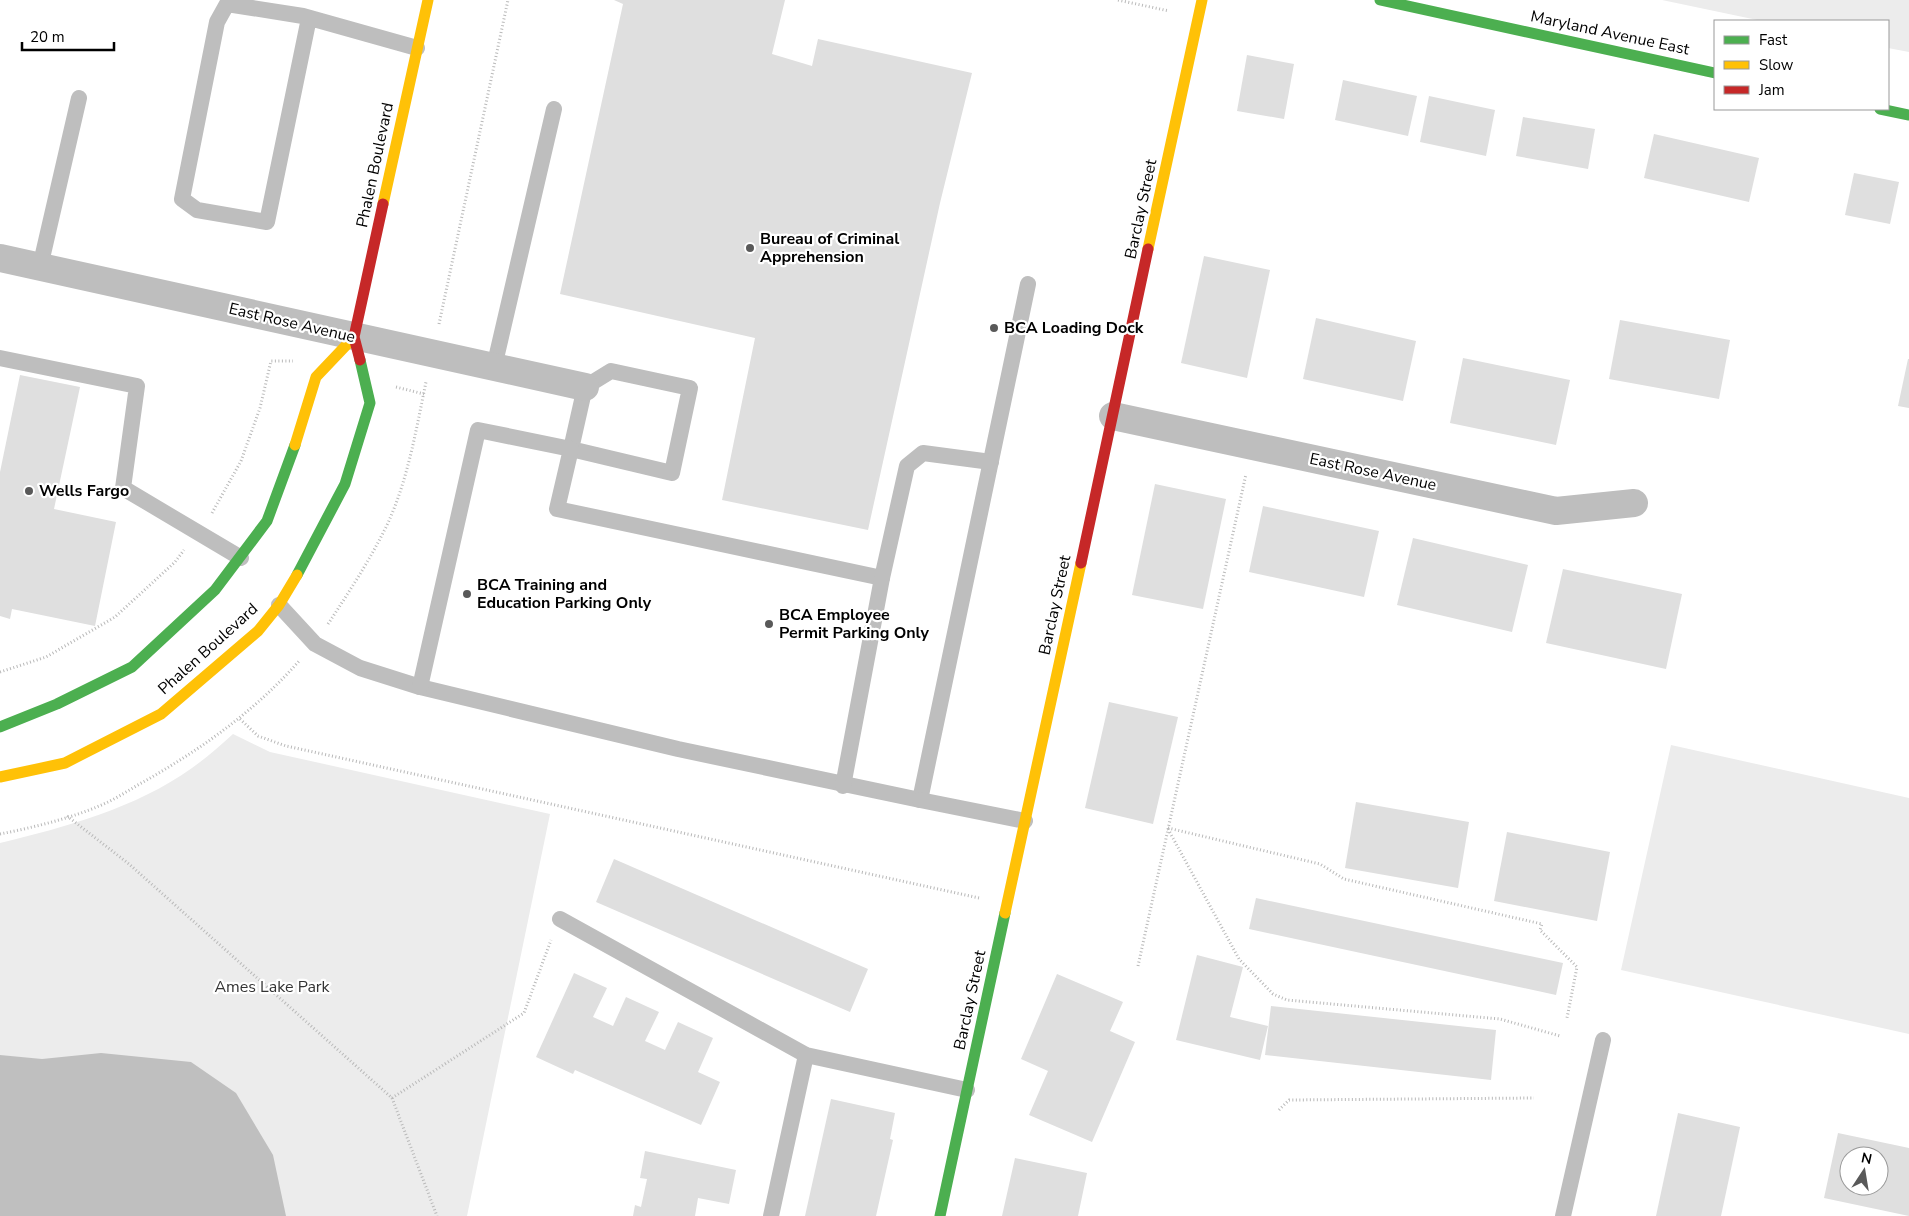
<svg xmlns="http://www.w3.org/2000/svg" width="1909" height="1216" font-family="'Nunito Sans',sans-serif">
	<style>
		.green { fill: #ececec }
		.water { fill: #bfbfbf }
		.building { fill: #dfdfdf; fill-rule: evenodd }
		.lines { fill: none; stroke-linecap: round; stroke-linejoin: round }
		.path { stroke: #b9b9b9; stroke-width: 3; stroke-dasharray: 1 2.5; stroke-linecap: butt }
		.lane { stroke: #bebebe; stroke-width: 16 }
		.street { stroke: #bebebe; stroke-width: 28 }
		.fast { stroke: #4caf50; stroke-width: 11 }
		.slow { stroke: #ffc107; stroke-width: 11 }
		.jam { stroke: #c62828; stroke-width: 11 }
		.poi-dot { fill: #595959; stroke: #fff; stroke-width: 2 }
		.labels { text-anchor: middle; dominant-baseline: central; stroke-width: 4.5; stroke-linejoin: round; paint-order: stroke }
		.street-label { font-size: 16px; fill: #000; stroke: #fff }
		.poi-label { font-size: 16px; font-weight: bold; fill: #000; stroke: #fff; text-anchor: start }
		.park-label { font-size: 16px; fill: #333; stroke: #fff }
	</style>
	<rect width="100%" height="100%" fill="#fff"/>
	<!-- green -->
	<g class="green">
		<polygon points="1662,0 1909,0 1909,52 1888,48 1888,21 1762,21"/>
		<path d="M233,734l37,18 280,62 -83,402h-467v-373c66,-16 136,-35 192,-75 14,-10 28,-22 41,-34z"/>
		<polygon points="1671,745 1909,798 1909,1034 1621,970"/>
	</g>
	<!-- water -->
	<polygon class="water" points="101,1053 191,1062 236,1093 273,1155 286,1216 0,1216 0,1055 42,1059"/>
	<!-- building -->
	<g class="building">
		<polygon points="614,0 785,0 772,54 812,66 818,39 972,73 940,203 868,530 722,500 755,338 560,294 623,4"/>
		<polygon points="1247,55 1294,64 1284,119 1237,111"/>
		<polygon points="1343,80 1417,96 1408,136 1335,120"/>
		<polygon points="1429,96 1495,110 1486,156 1420,142"/>
		<polygon points="1523,117 1595,129 1588,169 1516,156"/>
		<polygon points="1654,134 1759,158 1749,202 1644,178"/>
		<polygon points="1854,173 1899,182 1890,224 1845,215"/>
		<polygon points="1204,256 1270,270 1247,378 1181,363"/>
		<polygon points="1316,318 1416,341 1403,401 1303,379"/>
		<polygon points="1620,320 1730,340 1719,399 1609,379"/>
		<polygon points="1463,358 1570,380 1556,445 1450,423"/>
		<polygon points="1908,359 1909,359 1909,408 1898,406"/>
		<polygon points="20,375 80,387 54,509 116,522 95,626 12,609 10,619 0,616 0,472"/>
		<polygon points="1155,484 1226,499 1203,609 1132,595"/>
		<polygon points="1263,506 1379,531 1364,597 1249,572"/>
		<polygon points="1413,538 1528,565 1512,632 1397,605"/>
		<polygon points="1563,569 1682,594 1666,669 1546,643"/>
		<polygon points="1109,702 1178,717 1153,824 1085,808"/>
		<polygon points="1356,802 1469,822 1458,888 1345,868"/>
		<polygon points="1507,832 1610,852 1597,921 1494,901"/>
		<polygon points="614,859 868,969 850,1012 596,902"/>
		<polygon points="1256,898 1563,963 1556,995 1249,929"/>
		<polygon points="1197,955 1243,967 1230,1017 1268,1026 1260,1060 1176,1040"/>
		<polygon points="574,973 607,988 593,1017 613,1026 626,997 659,1012 645,1041 665,1050 678,1022 713,1038 698,1072 720,1082 701,1125 575,1070 573,1074 536,1057"/>
		<polygon points="1057,974 1123,1002 1110,1031 1135,1042 1092,1142 1029,1115 1048,1071 1021,1059"/>
		<polygon points="1271,1006 1496,1030 1491,1080 1265,1055"/>
		<polygon points="831,1099 895,1113 890,1139 893,1140 876,1216 805,1216"/>
		<polygon points="1678,1113 1740,1127 1721,1216 1656,1216"/>
		<path d="M1838,1133l71,15v68l-85,-18zM1849,1156h30v30h-30z"/>
		<polygon points="645,1151 736,1170 729,1204 698,1198 695,1216 633,1216 635,1205 641,1207 647,1179 640,1178"/>
		<polygon points="1015,1158 1087,1173 1078,1216 1002,1216"/>
	</g>
	<g class="lines">
		<!-- path -->
		<g class="path">
			<polyline points="1118,0 1169,11"/>
			<polyline points="439,324 508,0"/>
			<polyline points="396,387 424,394"/>
			<polyline points="212,513 241,461 260,408 271,361 293,361"/>
			<path d="M328,624c21,-32 42,-64 59,-99 21,-45 29,-95 39,-143"/>
			<polyline points="0,672 46,657 115,617 175,562 184,550"/>
			<polyline points="240,719 258,736 286,746 979,898"/>
			<polyline points="67,816 129,864 392,1098 437,1216"/>
			<polyline points="1168,828 1320,864 1344,879 1542,924 1540,930 1577,967 1567,1018"/>
			<polyline points="1168,829 1239,959 1273,994 1287,1000 1500,1019 1560,1036"/>
			<path d="M0,834c35,-7 73,-16 106,-31 13,-6 26,-15 39,-22 58,-33 111,-71 155,-121"/>
			<polyline points="1138,966 1246,474"/>
			<polyline points="392,1098 524,1013 551,940"/>
			<polyline points="1279,1110 1289,1100 1534,1098"/>
		</g>
		<!-- lane -->
		<g class="lane">
			<polyline points="309,18 267,222 197,210 182,199 217,22 227,4 303,16 417,48"/>
			<polyline points="40,267 79,98"/>
			<polyline points="0,358 137,386 123,488 241,558"/>
			<polyline points="494,367 554,109"/>
			<polygon points="611,371 690,388 672,473 571,449 585,387"/>
			<polyline points="279,605 315,644 360,668 420,687 678,749 920,800 1028,284"/>
			<polyline points="420,687 478,430 571,449 557,509 882,578"/>
			<polyline points="843,786 882,578 907,466 923,453 991,462"/>
			<polyline points="920,800 1025,821"/>
			<polyline points="560,919 806,1055 967,1090"/>
			<polyline points="771,1216 806,1055"/>
			<polyline points="1563,1216 1603,1040"/>
		</g>
		<!-- street -->
		<g class="street">
			<polyline points="0,258 585,387"/>
			<polyline points="1113,416 1556,511 1634,503"/>
		</g>
		<!-- fast -->
		<g class="fast">
			<polyline points="1380,0 1715,73"/>
			<polyline points="1880,109 1909,115"/>
			<polyline points="297,575 345,484 370,403 360,360"/>
			<polyline points="0,727 57,704 132,667 215,590 267,521 295,445"/>
			<polyline points="940,1216 1005,913"/>
		</g>
		<!-- slow -->
		<g class="slow">
			<polyline points="383,204 428,0"/>
			<polyline points="1148,249 1202,0"/>
			<polyline points="295,445 316,377 354,337"/>
			<polyline points="0,777 65,763 161,714 258,631 279,605 297,575"/>
			<polyline points="1005,913 1081,563"/>
		</g>
		<!-- jam -->
		<g class="jam">
			<polyline points="360,360 354,337 383,204"/>
			<polyline points="1081,563 1148,249"/>
		</g>
	</g>
	<!-- markers -->
	<g class="poi-dot">
		<circle cx="750" cy="248" r="5"/>
		<circle cx="994" cy="328" r="5"/>
		<circle cx="29" cy="491" r="5"/>
		<circle cx="467" cy="594" r="5"/>
		<circle cx="769" cy="624" r="5"/>
	</g>
	<g class="labels">
		<!-- street labels -->
		<g class="street-label">
			<text transform="translate(1610 33) rotate(12)">Maryland Avenue East</text>
			<text transform="translate(375 165) rotate(-78)">Phalen Boulevard</text>
			<text transform="translate(1141 209) rotate(-78)">Barclay Street</text>
			<text transform="translate(292 323) rotate(13)">East Rose Avenue</text>
			<text transform="translate(1373 472) rotate(12)">East Rose Avenue</text>
			<text transform="translate(1055 605) rotate(-78)">Barclay Street</text>
			<text transform="translate(208 649) rotate(-42)">Phalen Boulevard</text>
			<text transform="translate(970 1000) rotate(-78)">Barclay Street</text>
		</g>
		<!-- poi labels -->
		<g class="poi-label">
			<text x="760" y="239">Bureau of Criminal<tspan x="760" dy="18">Apprehension</tspan></text>
			<text x="1004" y="328">BCA Loading Dock</text>
			<text x="39" y="491">Wells Fargo</text>
			<text x="477" y="585">BCA Training and<tspan x="477" dy="18">Education Parking Only</tspan></text>
			<text x="779" y="615">BCA Employee<tspan x="779" dy="18">Permit Parking Only</tspan></text>
		</g>
		<!-- park labels -->
		<g class="park-label">
			<text x="272" y="987">Ames Lake Park</text>
		</g>
	</g>
	<!-- legend -->
	<rect x="1714" y="20" width="175" height="90" fill="#ffffff" stroke="#999999"/>
	<rect x="1724" y="36" width="25" height="8" fill="#4caf50" stroke="#999999"/>
	<text x="1759" y="45" font-size="15" fill="#000000">Fast</text>
	<rect x="1724" y="61" width="25" height="8" fill="#ffc107" stroke="#999999"/>
	<text x="1759" y="70" font-size="15" fill="#000000">Slow</text>
	<rect x="1724" y="86" width="25" height="8" fill="#c62828" stroke="#999999"/>
	<text x="1759" y="95" font-size="15" fill="#000000">Jam</text>
	<!-- north arrow -->
	<g transform="translate(1864 1171) rotate(12)"><circle r="24" fill="#ffffff" stroke="#999999"/>
	<path d="M0-4L9 19L0 12L-9 19Z" fill="#595959"/>
	<text y="-8" font-size="14" font-weight="bold" text-anchor="middle" fill="#000000">N</text>
	</g>
	<!-- scale -->
	<path d="M22 42v8h92v-8" fill="none" stroke="#000000" stroke-width="2.5"/>
	<text x="30" y="42" font-size="15" fill="#000000" stroke="#ffffff" stroke-width="4" paint-order="stroke">20 m</text>
</svg>
